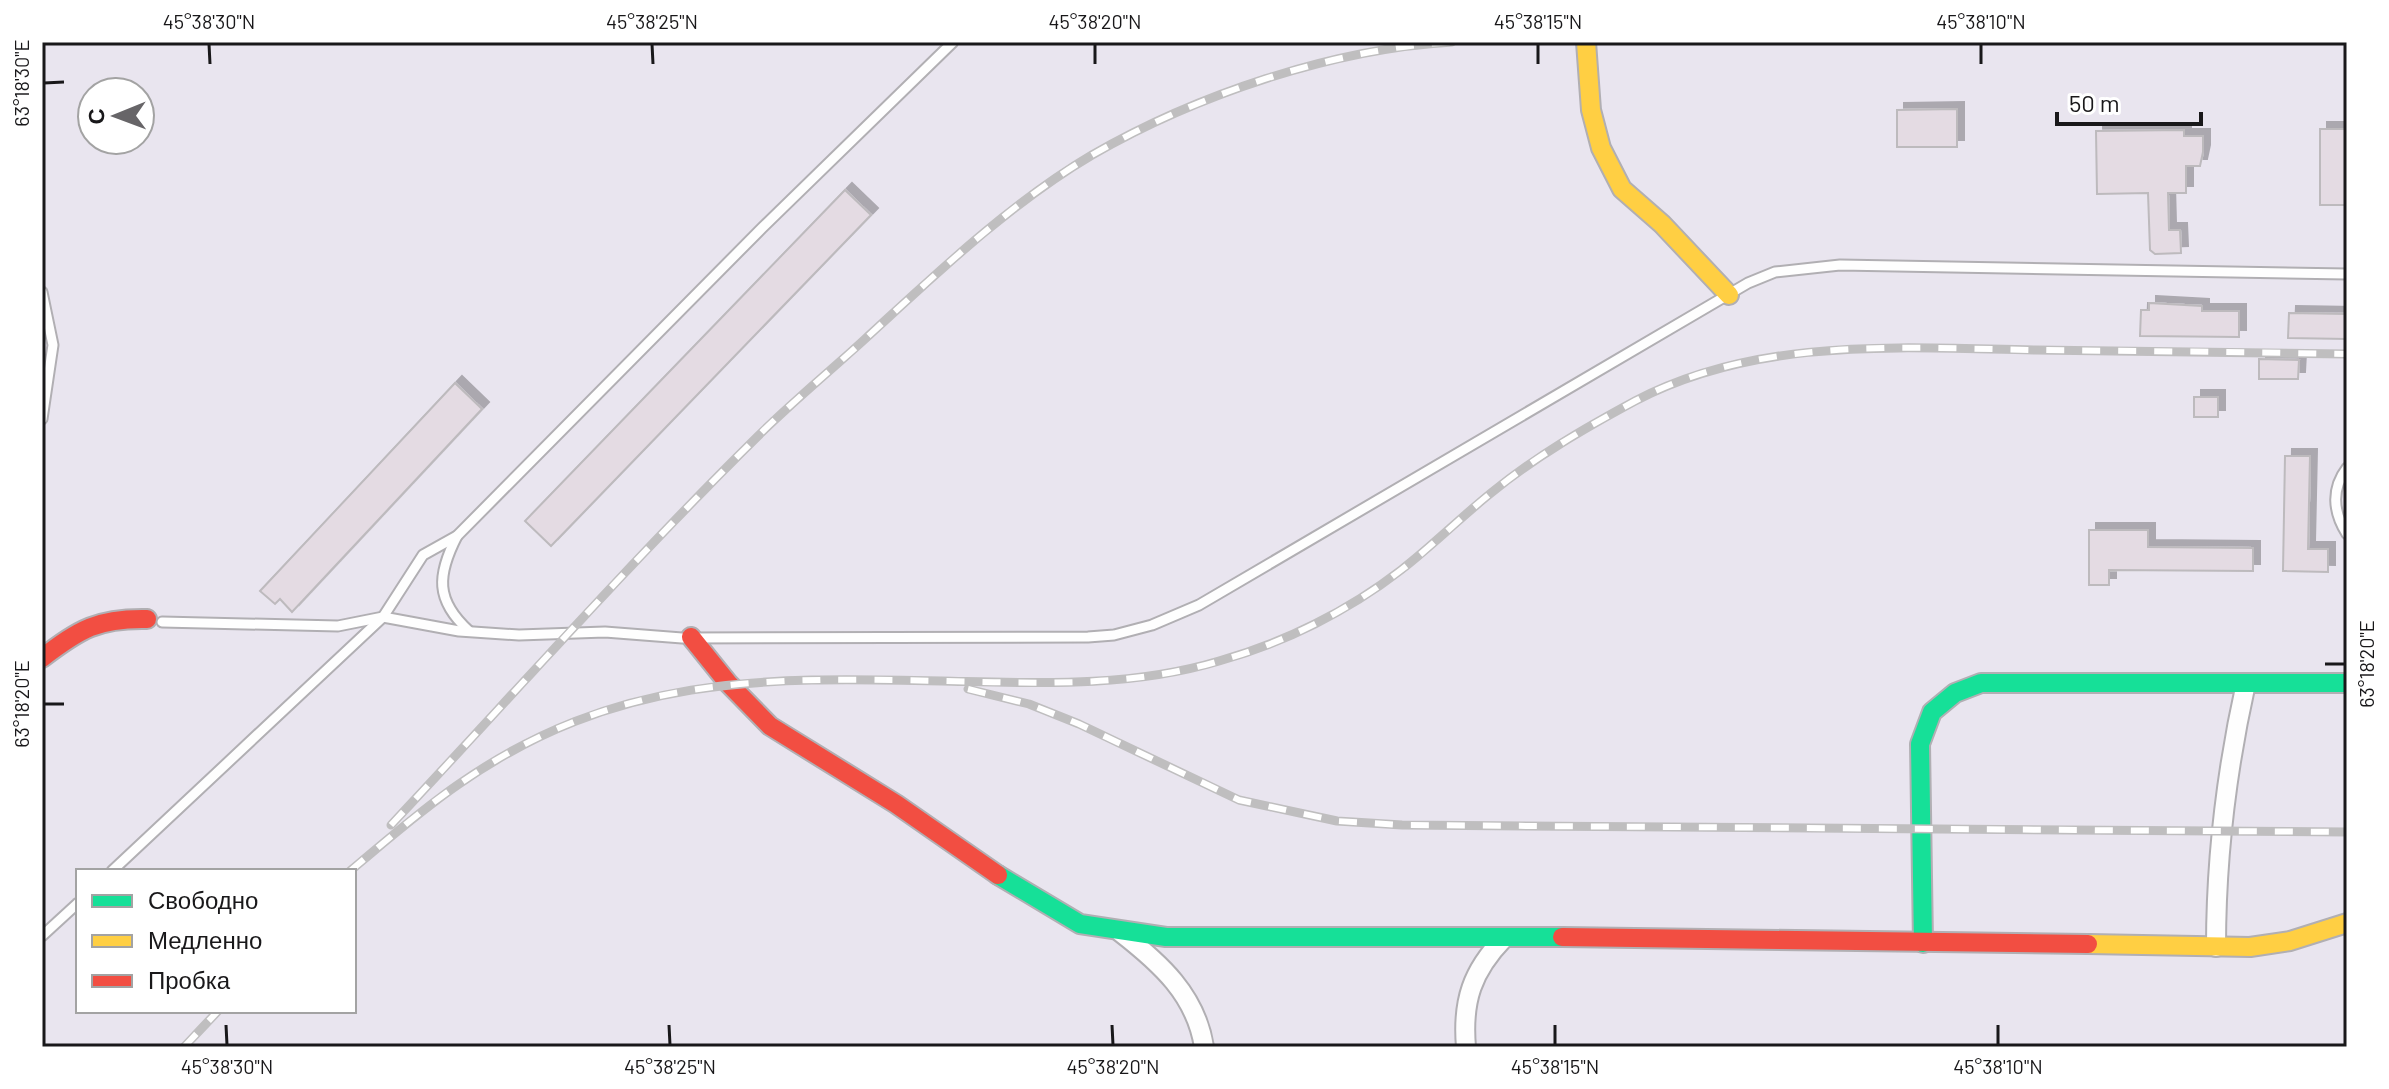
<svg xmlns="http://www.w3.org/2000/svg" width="2389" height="1089" font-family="Barlow,sans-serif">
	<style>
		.built { fill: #e9e5ef; fill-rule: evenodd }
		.building { fill: #e4dbe3; stroke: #bdbabd; stroke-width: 2; filter: url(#shadow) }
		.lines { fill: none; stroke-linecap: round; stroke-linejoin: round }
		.lane-casing { stroke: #b1afb3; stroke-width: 13 }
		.street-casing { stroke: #b1afb3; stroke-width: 22 }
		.fast-casing { stroke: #b1afb3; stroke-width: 22 }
		.slow-casing { stroke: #b1afb3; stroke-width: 22 }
		.jam-casing { stroke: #b1afb3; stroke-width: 22 }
		.lane { stroke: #fefefe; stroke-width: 9 }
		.street { stroke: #fefefe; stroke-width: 18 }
		.fast { stroke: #16e098; stroke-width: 18 }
		.slow { stroke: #ffcf43; stroke-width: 18 }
		.jam { stroke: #f24e42; stroke-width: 18 }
		.rail-casing { stroke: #bfbebf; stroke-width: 9 }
		.rail { stroke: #fff; stroke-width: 6; stroke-dasharray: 18; stroke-linecap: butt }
		.ticks { fill: none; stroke: #19181a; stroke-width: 3 }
		.neatline { fill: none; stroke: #19181a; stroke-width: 3 }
		.ticks-label { font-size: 20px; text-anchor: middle; fill: #19181a }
	</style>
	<defs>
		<filter id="shadow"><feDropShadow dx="7" dy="-7" stdDeviation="0" flood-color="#0004"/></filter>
	</defs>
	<rect width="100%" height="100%" fill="#f7f5f9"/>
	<!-- built -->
	<path class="built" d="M42,42h2305v1005h-2305zM92,92h48v48h-48zM78,871h276v140h-276z"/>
	<!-- building -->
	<g class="building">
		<polygon points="1957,109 1957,147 1897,147 1897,110"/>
		<rect x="2320" y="129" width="27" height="76"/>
		<polygon points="2184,130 2184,136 2203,136 2203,152 2200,166 2186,166 2186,193 2168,193 2169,230 2180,230 2181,253 2155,254 2150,250 2148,193 2097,194 2096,131"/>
		<polygon points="845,190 871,215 551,546 525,521"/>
		<polygon points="2149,303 2202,306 2202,311 2239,311 2239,337 2140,336 2141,310 2149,310"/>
		<polygon points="2289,313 2347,314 2347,339 2288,338"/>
		<polygon points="2259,359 2299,360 2298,379 2259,379"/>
		<polygon points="455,383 482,409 292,612 280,599 275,604 260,591"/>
		<rect x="2194" y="397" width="24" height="20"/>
		<polygon points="2285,456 2310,456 2308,549 2328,549 2328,572 2283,571"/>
		<polygon points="2089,530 2148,530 2148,547 2253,548 2253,571 2109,570 2109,585 2089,585"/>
	</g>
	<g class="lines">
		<defs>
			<g id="lane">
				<polyline points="42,292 53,345 42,419"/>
				<path d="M2347,468c-16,21 -14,44 0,66"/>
				<path d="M457,536c-20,39 -22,64 12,95"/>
				<polyline points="162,622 338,626 383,617 459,631 519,635 605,632 682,638 1088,637 1114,635 1152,625 1199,605 1748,283 1775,272 1840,265 2347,274"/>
				<polyline points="112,871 383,617 423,555 457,536 762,228 953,42"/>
				<polyline points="42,936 78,903"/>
			</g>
			<g id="street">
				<path d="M1120,932c40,31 76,63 84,115"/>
				<path d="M2216,947c0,-88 11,-179 30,-264"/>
				<path d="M1466,1047c-4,-46 6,-76 38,-109"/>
			</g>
			<g id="fast">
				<polyline points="998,875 1080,924 1166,937 1562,937"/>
				<polyline points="1923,943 1920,744 1932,712 1955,693 1981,683 2347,683"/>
			</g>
			<g id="slow">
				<polyline points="1586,42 1591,110 1601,148 1622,189 1662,224 1729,295"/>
				<polyline points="2088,944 2250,947 2290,941 2347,923"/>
			</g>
			<g id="jam">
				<polyline points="691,637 728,683 770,726 896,804 998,875"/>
				<path d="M42,658c38,-29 56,-40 105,-39"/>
				<polyline points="1562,937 2088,944"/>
			</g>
		</defs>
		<!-- lane casing -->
		<use href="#lane" class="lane-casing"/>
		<!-- street casing -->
		<use href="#street" class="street-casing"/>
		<!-- fast casing -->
		<use href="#fast" class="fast-casing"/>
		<!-- slow casing -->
		<use href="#slow" class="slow-casing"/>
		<!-- jam casing -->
		<use href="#jam" class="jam-casing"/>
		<!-- lane -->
		<use href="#lane" class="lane"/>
		<!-- street -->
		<use href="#street" class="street"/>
		<!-- fast -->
		<use href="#fast" class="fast"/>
		<!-- slow -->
		<use href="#slow" class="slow"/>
		<!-- jam -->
		<use href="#jam" class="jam"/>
		<defs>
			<g id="rail">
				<polyline points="968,689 1029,704 1079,724 1239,800 1337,821 1402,825 2347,832"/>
				<path d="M391,825c119,-127 235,-258 359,-381 36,-37 77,-70 115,-105 71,-65 144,-135 227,-184 104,-60 240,-106 360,-113"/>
				<path d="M350,871c36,-30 71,-61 109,-87 157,-109 301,-107 483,-103 93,2 187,7 277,-20 65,-18 129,-50 182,-91 31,-24 59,-52 90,-77 44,-36 94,-65 144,-92 124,-65 266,-53 401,-51 103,1 207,2 311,4"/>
				<polyline points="184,1047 218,1011"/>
			</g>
		</defs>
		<!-- rail casing -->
		<use href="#rail" class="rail-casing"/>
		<!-- rail -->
		<use href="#rail" class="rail"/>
	</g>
	<!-- ticks -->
	<path class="ticks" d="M209,44l1,20M652,44l1,20M1095,44v20M1538,44v20M1981,44v20M44,83l20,-1M2325,664h20M44,704h20M226,1025l1,20M669,1025l1,20M1112,1025l1,20M1555,1025v20M1998,1025v20"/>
	<!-- border -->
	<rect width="2389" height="1089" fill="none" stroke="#ffffff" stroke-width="88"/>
	<!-- legend -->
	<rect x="76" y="869" width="280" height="144" fill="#ffffff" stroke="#a3a3a3" stroke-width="2"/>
	<rect x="92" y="895" width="40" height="12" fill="#16e098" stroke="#a3a3a3" stroke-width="2"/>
	<text x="148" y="909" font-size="24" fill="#19181a">Свободно</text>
	<rect x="92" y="935" width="40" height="12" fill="#ffcf43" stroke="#a3a3a3" stroke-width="2"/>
	<text x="148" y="949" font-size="24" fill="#19181a">Медленно</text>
	<rect x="92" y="975" width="40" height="12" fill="#f24e42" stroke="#a3a3a3" stroke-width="2"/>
	<text x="148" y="989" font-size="24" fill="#19181a">Пробка</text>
	<!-- north arrow -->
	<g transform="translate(116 116) rotate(269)"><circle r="38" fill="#ffffff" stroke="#a3a3a3" stroke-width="2"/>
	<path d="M0-6L14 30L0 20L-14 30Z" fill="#676568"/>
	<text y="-12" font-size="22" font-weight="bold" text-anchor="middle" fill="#19181a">С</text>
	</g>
	<!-- scale -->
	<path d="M2057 112v12h144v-12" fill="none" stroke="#19181a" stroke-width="4"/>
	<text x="2069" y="112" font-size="24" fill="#19181a" stroke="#ffffff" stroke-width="6" paint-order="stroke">50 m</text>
	<rect x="44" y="44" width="2301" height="1001" class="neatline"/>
	<g class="ticks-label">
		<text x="209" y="29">45°38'30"N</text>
		<text x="652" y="29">45°38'25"N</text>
		<text x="1095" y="29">45°38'20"N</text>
		<text x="1538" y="29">45°38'15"N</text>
		<text x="1981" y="29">45°38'10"N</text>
		<text transform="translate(22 83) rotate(-90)" y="7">63°18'30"E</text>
		<text transform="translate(2367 664) rotate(-90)" y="7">63°18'20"E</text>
		<text transform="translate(22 704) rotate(-90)" y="7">63°18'20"E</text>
		<text x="227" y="1074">45°38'30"N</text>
		<text x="670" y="1074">45°38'25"N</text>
		<text x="1113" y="1074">45°38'20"N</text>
		<text x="1555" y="1074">45°38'15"N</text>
		<text x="1998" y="1074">45°38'10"N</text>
	</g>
</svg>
